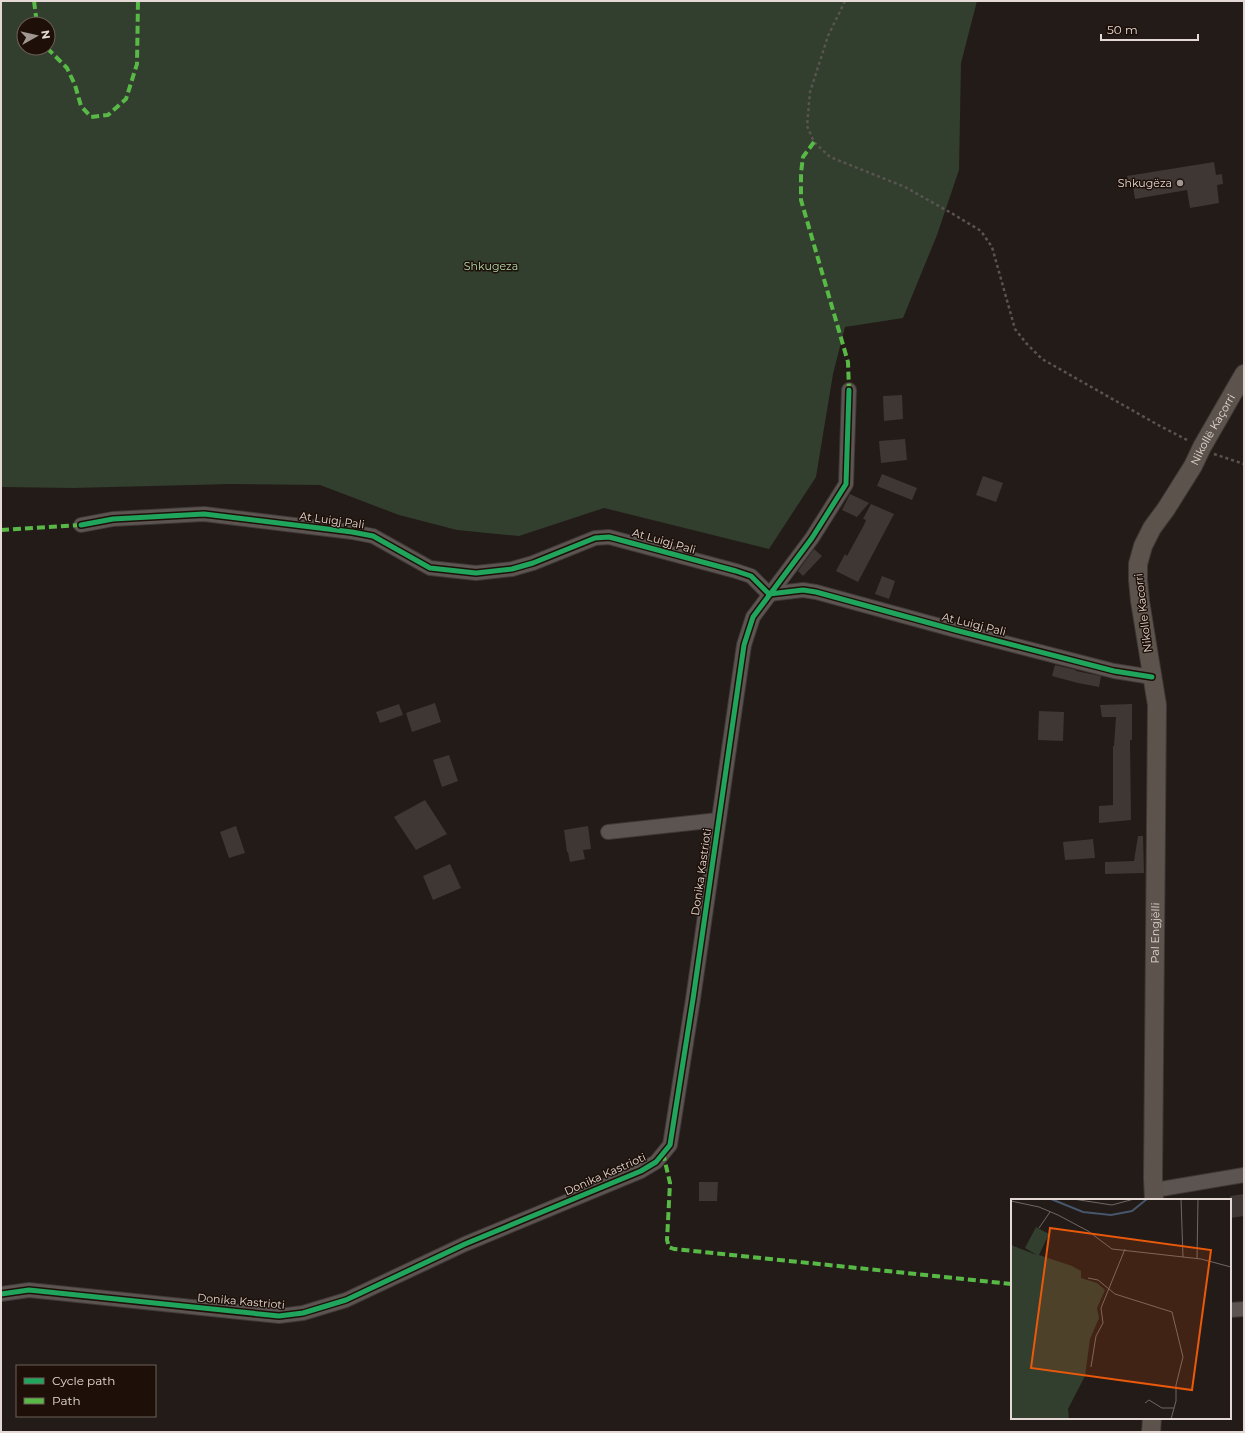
<svg xmlns="http://www.w3.org/2000/svg" width="1245" height="1433" font-family="Montserrat,sans-serif">
	<style>
		.green { fill: #323e2e; fill-rule: evenodd }
		.building { fill: #3f3733 }
		.lines { fill: none; stroke-linecap: round; stroke-linejoin: round }
		.minor-casing { stroke: #3f3836; stroke-width: 16 }
		.major-casing { stroke: #3f3836; stroke-width: 20 }
		.path { stroke: #5a5451; stroke-width: 2.5; stroke-dasharray: 3 3; stroke-linecap: butt }
		.minor { stroke: #5b5451; stroke-width: 14 }
		.major { stroke: #5d534d; stroke-width: 18 }
		.quiet { stroke: #58b947; stroke-width: 4; stroke-dasharray: 8 4; stroke-linecap: butt }
		.cycleway-casing { stroke: #1e1009; stroke-width: 8 }
		.cycleway { stroke: #20a55d; stroke-width: 5 }
		.poi-dot { fill: #a09692; stroke: #1e1009; stroke-width: 1.5 }
		.labels { text-anchor: middle; dominant-baseline: central; stroke-width: 3; stroke-linejoin: round; paint-order: stroke }
		.poi-label { font-size: 11px; fill: #e4d9d4; stroke: #1e1009; text-anchor: end }
		.park-label { font-size: 11px; fill: #b4dcb0; stroke: #1e1009 }
		.street-label { font-size: 11px; fill: #e4d9d4; stroke: #1e1009 }
		.inset-river { fill: none; stroke: #46566b; stroke-width: 2 }
		.inset-road { fill: none; stroke: #706763; stroke-width: 1 }
		.view { fill: #e8590c; fill-opacity: 0.15; stroke: #e8590c; stroke-width: 2 }
		.inset-edge { fill: none; stroke: #e4d9d4; stroke-width: 2 }
	</style>
	<rect width="100%" height="100%" fill="#231b17"/>
	<!-- green -->
	<path class="green" d="M1,1h976l-16,62 -2,107 -22,65 -34,83 -58,9 -12,47 -17,103 -47,72 -165,-41 -85,28 -62,-6 -58,-15 -79,-30 -89,-1 -158,4 -72,-1zM24,24h24v24h-24z"/>
	<!-- building -->
	<g class="building">
		<polygon points="1214,162 1216,175 1222,174 1223,184 1217,185 1219,203 1190,208 1187,190 1135,199 1133,186 1129,187 1127,176"/>
		<polygon points="902,395 903,419 884,421 883,396"/>
		<polygon points="905,439 907,460 881,463 879,441"/>
		<polygon points="882,474 917,488 912,500 877,486"/>
		<polygon points="983,476 1003,483 996,502 976,495"/>
		<polygon points="850,494 869,503 857,517 842,510"/>
		<polygon points="871,504 894,514 858,582 836,571 845,554 847,556 864,525 866,520 863,519"/>
		<polygon points="814,549 822,556 803,576 798,571"/>
		<polygon points="882,576 895,581 889,599 875,594"/>
		<polygon points="1055,665 1076,670 1076,671 1101,676 1099,687 1078,683 1052,676"/>
		<polygon points="435,703 441,722 412,732 406,713"/>
		<polygon points="399,704 403,715 380,723 376,712"/>
		<polygon points="1132,704 1132,740 1130,740 1131,820 1099,823 1099,806 1113,805 1113,746 1114,746 1116,717 1102,717 1100,705"/>
		<polygon points="1039,711 1064,712 1063,741 1038,740"/>
		<polygon points="449,755 458,781 442,787 433,760"/>
		<polygon points="425,800 447,834 416,850 394,817"/>
		<polygon points="236,826 245,853 229,858 220,832"/>
		<polygon points="588,826 591,849 583,850 585,859 570,862 568,852 567,852 564,830"/>
		<polygon points="1138,836 1143,836 1144,873 1105,874 1105,862 1134,861"/>
		<polygon points="1093,839 1095,858 1065,860 1063,842"/>
		<polygon points="450,864 461,888 433,900 423,876"/>
		<polygon points="699,1182 718,1182 717,1201 699,1201"/>
		<polygon points="1244,1194 1244,1216 1230,1218 1230,1196"/>
	</g>
	<g class="lines">
		<defs>
			<g id="minor">
				<polyline points="81,525 113,519 204,514 352,532 373,536 430,568 476,573 512,569 533,563 595,538 609,537 736,571 751,576 769,594 803,590 816,592 955,630 1114,671 1152,677"/>
				<polyline points="608,832 718,820"/>
				<polyline points="1155,1190 1244,1175"/>
				<polyline points="1,1294 29,1290 279,1316 303,1313 346,1300 465,1244 641,1171 656,1162 670,1145 693,999 744,645 753,617 812,538 846,484 849,390"/>
				<polyline points="1230,1310 1244,1309"/>
			</g>
			<g id="major">
				<path id="s1" d="M1154,1200l-1,-22 4,-473 -17,-104 -2,-21v-16l5,-18 9,-18 14,-19 27,-43 9,-19 42,-73"/>
				<polyline points="1151,1432 1152,1418"/>
			</g>
		</defs>
		<!-- minor casing -->
		<use href="#minor" class="minor-casing"/>
		<!-- major casing -->
		<use href="#major" class="major-casing"/>
		<!-- path -->
		<g class="path">
			<polyline points="845,1 828,36 810,92 807,126 814,142 830,157 905,187 953,214 981,231 992,247 1015,329 1026,343 1042,359 1160,426 1189,441"/>
			<polyline points="1214,454 1244,464"/>
		</g>
		<!-- minor -->
		<use href="#minor" class="minor"/>
		<!-- major -->
		<use href="#major" class="major"/>
		<!-- quiet -->
		<g class="quiet">
			<polyline points="34,1 37,24"/>
			<polyline points="47,48 67,68 75,85 81,106 91,117 108,115 126,99 137,64 138,1"/>
			<polyline points="814,142 803,157 801,173 801,200 848,362 849,390"/>
			<polyline points="1,530 81,525"/>
			<polyline points="663,1153 670,1183 667,1240 669,1247 674,1249 1012,1284"/>
		</g>
		<defs>
			<g id="cycleway">
				<polyline points="81,525 113,519 204,514 352,532 373,536 430,568 476,573 512,569 533,563 595,538 609,537 736,571 751,576 769,594 803,590 816,592 955,630 1114,671 1152,677"/>
				<polyline points="1,1294 29,1290 279,1316 303,1313 346,1300 465,1244 641,1171 656,1162 670,1145 693,999 744,645 753,617 812,538 846,484 849,390"/>
			</g>
		</defs>
		<!-- cycleway casing -->
		<use href="#cycleway" class="cycleway-casing"/>
		<!-- cycleway -->
		<use href="#cycleway" class="cycleway"/>
	</g>
	<!-- markers -->
	<circle class="poi-dot" cx="1180" cy="183" r="4"/>
	<g class="labels">
		<!-- poi labels -->
		<g class="poi-label">
			<text x="1172" y="183">Shkugëza</text>
		</g>
		<!-- park labels -->
		<g class="park-label">
			<text x="491" y="266">Shkugeza</text>
		</g>
		<!-- street labels -->
		<g class="street-label">
			<text stroke="none"><textPath href="#s1" startOffset="792">Nikollë Kaçorri</textPath></text>
			<text transform="translate(332 520) rotate(8)">At Luigj Pali</text>
			<text transform="translate(664 541) rotate(16)">At Luigj Pali</text>
			<text transform="translate(1143 613) rotate(-97)">Nikolle Kacorri</text>
			<text transform="translate(974 624) rotate(14)">At Luigj Pali</text>
			<text transform="translate(701 872) rotate(-82)">Donika Kastrioti</text>
			<text stroke="none"><textPath href="#s1" startOffset="267">Pal Engjëlli</textPath></text>
			<text transform="translate(605 1174) rotate(-24)">Donika Kastrioti</text>
			<text transform="translate(241 1301) rotate(5)">Donika Kastrioti</text>
		</g>
	</g>
	<!-- overview -->
	<g transform="translate(1011 1199)">
		<rect width="220" height="220" fill="#231b17"/>
		<path d="M25,28l13,7 -10,21 33,11 9,5v7l16,5 8,7 -8,18 2,10 -9,21 -5,37 -17,33 1,10h-58v-174l26,10 -12,-7z" fill="#323e2e"/>
		<path class="inset-river" d="M40,0l32,13 28,3 21,-4 15,-12"/>
		<path class="inset-road" d="M62,0l39,6 22,-6M170,0l2,58M0,2l28,6 19,8 30,16 24,18 89,10 30,8M28,29l11,-16M186,60l1,-60M77,79l10,2 17,14 57,18 11,45 -7,28v16l-5,18M80,168l5,-31 7,-13 -2,-15 24,-59M134,204l4,-3 13,8h12"/>
		<path class="view" d="M39,29l161,22 -19,140 -161,-22z"/>
		<rect width="220" height="220" class="inset-edge"/>
	</g>
	<!-- border -->
	<rect width="1245" height="1433" fill="none" stroke="#e4d9d4" stroke-width="4"/>
	<!-- legend -->
	<rect x="16" y="1365" width="140" height="52" fill="#1e1009" stroke="#6d605a"/>
	<rect x="24" y="1378" width="20" height="6" fill="#20a55d" stroke="#6d605a"/>
	<text x="52" y="1385" font-size="12" fill="#e4d9d4">Cycle path</text>
	<rect x="24" y="1398" width="20" height="6" fill="#58b947" stroke="#6d605a"/>
	<text x="52" y="1405" font-size="12" fill="#e4d9d4">Path</text>
	<!-- north arrow -->
	<g transform="translate(36 36) rotate(82)"><circle r="19" fill="#1e1009" stroke="#6d605a"/>
	<path d="M0-3L7 15L0 10L-7 15Z" fill="#a09692"/>
	<text y="-6" font-size="11" font-weight="bold" text-anchor="middle" fill="#e4d9d4">N</text>
	</g>
	<!-- scale -->
	<path d="M1101 34v6h97v-6" fill="none" stroke="#e4d9d4" stroke-width="2"/>
	<text x="1107" y="34" font-size="12" fill="#e4d9d4" stroke="#1e1009" stroke-width="3" paint-order="stroke">50 m</text>
</svg>
